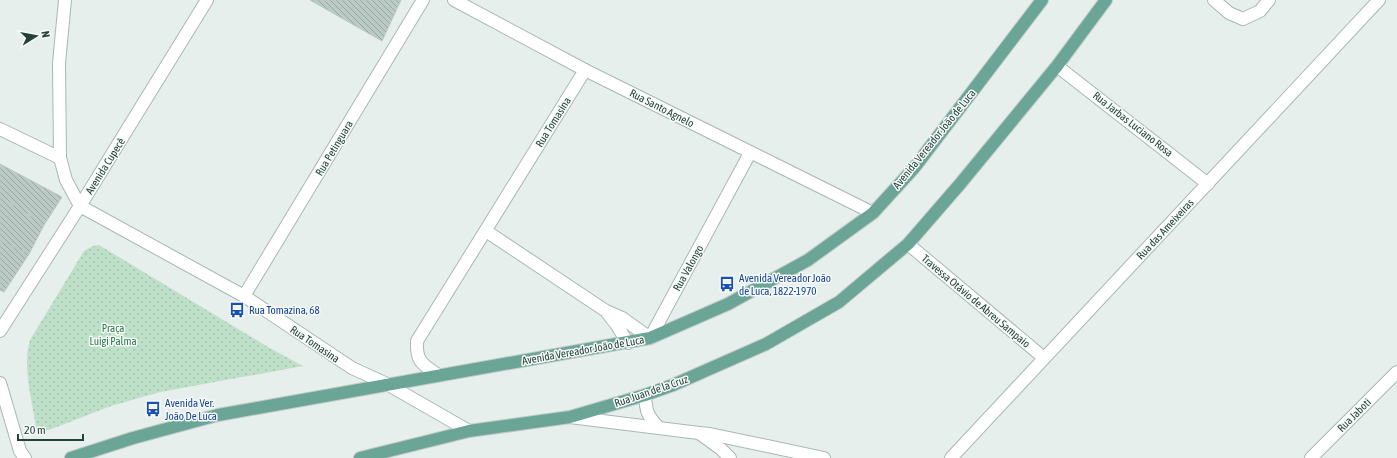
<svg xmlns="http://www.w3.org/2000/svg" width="1397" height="458" font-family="'Asap Condensed',sans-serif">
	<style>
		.grass { fill: url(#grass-dots) }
		.building { fill: url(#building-back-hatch); stroke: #b8c9c2 }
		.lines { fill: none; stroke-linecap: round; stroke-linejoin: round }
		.service-casing { stroke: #a8b8b2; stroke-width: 14 }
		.minor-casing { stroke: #a8b8b2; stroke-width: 14 }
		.tertiary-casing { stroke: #a8b8b2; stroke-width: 14 }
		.primary-casing { stroke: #c2cac8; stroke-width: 14 }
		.service { stroke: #fff; stroke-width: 12 }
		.minor { stroke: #fff; stroke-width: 12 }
		.tertiary { stroke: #fff; stroke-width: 12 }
		.primary { stroke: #6aa596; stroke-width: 12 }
		.labels { text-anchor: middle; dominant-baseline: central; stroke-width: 3; stroke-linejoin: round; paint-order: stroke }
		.street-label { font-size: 11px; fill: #24423a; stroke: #f7fbf9 }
		.transit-label { font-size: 11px; fill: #164399; stroke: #f7fbf9; text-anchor: start }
		.park-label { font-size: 11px; fill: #2d7a4b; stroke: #f7fbf9 }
	</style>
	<defs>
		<pattern id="grass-dots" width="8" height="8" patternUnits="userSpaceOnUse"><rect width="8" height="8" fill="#bfe0c8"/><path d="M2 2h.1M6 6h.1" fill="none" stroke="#a4c1ad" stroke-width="1.8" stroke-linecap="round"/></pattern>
		<pattern id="building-back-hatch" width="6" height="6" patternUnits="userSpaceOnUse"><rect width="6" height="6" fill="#bbcac4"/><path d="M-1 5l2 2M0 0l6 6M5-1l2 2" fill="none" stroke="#98a6a0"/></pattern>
	</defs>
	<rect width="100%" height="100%" fill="#e6efeb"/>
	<!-- grass -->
	<path class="grass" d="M99,245l169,102 35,19 -143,26 -49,14 -62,24 -11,-1 -2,-2c-4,-26 -14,-62 -6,-87l54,-89 9,-5z"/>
	<!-- building -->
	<g class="building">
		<polygon points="310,0 401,0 382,41"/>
		<polygon points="0,164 62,197 44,225 0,196"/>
		<polygon points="0,196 44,225 29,254 0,241"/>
		<polygon points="0,241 29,254 4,292 0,290"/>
	</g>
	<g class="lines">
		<defs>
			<polyline id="service" points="1214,0 1229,13 1243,19 1260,11 1269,0"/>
			<g id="minor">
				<polyline points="454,0 585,70 873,213"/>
				<polyline points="1057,66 1208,184"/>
				<polyline points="0,129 60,158"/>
				<polyline points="486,231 606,311 622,318 650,338 750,153"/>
				<polyline points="908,244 1044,358"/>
				<polyline points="244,296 423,0"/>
				<polyline points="608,314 616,324 628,343"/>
				<path d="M438,375c-16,-11 -22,-13 -21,-34l168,-271"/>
				<polyline points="699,433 710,434 824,458"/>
				<polyline points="951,458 1379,0"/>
				<polyline points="1311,458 1397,372"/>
			</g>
			<g id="tertiary">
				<polyline points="65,0 59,63 60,158 66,180 80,206"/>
				<polyline points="80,206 244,296 352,368 387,384 469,431"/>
				<polyline points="0,331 80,206 207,0"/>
				<polyline points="0,383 20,451 25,458"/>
				<path d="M645,395c1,17 2,20 14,33"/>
				<polyline points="570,417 699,433 721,449 730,458"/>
			</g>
			<g id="primary">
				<polyline points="71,458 133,438 218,415 650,338 728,304 808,260 873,213 914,168 1042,0"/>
				<polyline points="360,458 469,431 570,417 645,395 673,385 766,344 839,302 908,244 960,184 1057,66 1106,0"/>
			</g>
		</defs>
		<!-- service casing -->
		<use href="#service" class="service-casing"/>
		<!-- minor casing -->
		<use href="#minor" class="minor-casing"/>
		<!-- tertiary casing -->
		<use href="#tertiary" class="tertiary-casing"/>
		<!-- primary casing -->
		<use href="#primary" class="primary-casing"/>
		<!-- service -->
		<use href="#service" class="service"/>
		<!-- minor -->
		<use href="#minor" class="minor"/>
		<!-- tertiary -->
		<use href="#tertiary" class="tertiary"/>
		<!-- primary -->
		<use href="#primary" class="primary"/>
	</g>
	<!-- icons -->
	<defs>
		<symbol id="bus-bare" viewBox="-9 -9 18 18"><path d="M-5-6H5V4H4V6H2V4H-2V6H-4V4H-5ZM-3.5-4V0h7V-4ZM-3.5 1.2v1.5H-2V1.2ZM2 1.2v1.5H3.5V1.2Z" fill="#1a4fb4" stroke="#f7fbf9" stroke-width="2.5" paint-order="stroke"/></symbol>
	</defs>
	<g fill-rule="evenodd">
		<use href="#bus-bare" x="716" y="273" width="22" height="22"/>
		<use href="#bus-bare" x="226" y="299" width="22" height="22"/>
		<use href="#bus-bare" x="142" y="398" width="22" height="22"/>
	</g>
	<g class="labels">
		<!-- street labels -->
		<g class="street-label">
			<text transform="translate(662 108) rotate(27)">Rua Santo Agnelo</text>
			<text transform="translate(553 122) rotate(-58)">Rua Tomasina</text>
			<text transform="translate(1133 124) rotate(38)">Rua Jarbas Luciano Rosa</text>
			<text transform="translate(934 139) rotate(-51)">Avenida Vereador João de Luca</text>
			<text transform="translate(334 148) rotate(-59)">Rua Petinguara</text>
			<text transform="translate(105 166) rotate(-58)">Avenida Cupecê</text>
			<text transform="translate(1165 229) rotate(-47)">Rua das Ameixeiras</text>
			<text transform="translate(688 268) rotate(-61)">Rua Valongo</text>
			<text transform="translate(976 301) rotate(40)">Travessa Otávio de Abreu Sampaio</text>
			<text transform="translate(315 344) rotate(34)">Rua Tomasina</text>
			<text transform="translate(583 350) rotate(-10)">Avenida Vereador João de Luca</text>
			<text transform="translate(651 391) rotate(-19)">Rua Juan de la Cruz</text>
			<text transform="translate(1354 415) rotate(-45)">Rua Jaboti</text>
		</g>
		<!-- transit labels -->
		<g class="transit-label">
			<text x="739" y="278">Avenida Vereador João<tspan x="739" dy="13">de Luca, 1822-1970</tspan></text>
			<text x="249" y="310">Rua Tomazina, 68</text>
			<text x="165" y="403">Avenida Ver.<tspan x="165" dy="13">João De Luca</tspan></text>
		</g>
		<!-- park labels -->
		<g class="park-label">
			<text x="113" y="328">Praça<tspan x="113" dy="13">Luigi Palma</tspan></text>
		</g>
	</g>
	<!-- north arrow -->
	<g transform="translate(36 36) rotate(79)" stroke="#f7fbf9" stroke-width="3" paint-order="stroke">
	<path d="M0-3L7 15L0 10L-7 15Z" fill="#24423a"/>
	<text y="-6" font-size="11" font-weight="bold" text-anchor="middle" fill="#24423a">N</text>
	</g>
	<!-- scale -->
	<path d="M18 434v6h65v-6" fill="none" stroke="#24423a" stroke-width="2"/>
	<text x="24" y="434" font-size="12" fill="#24423a" stroke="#f7fbf9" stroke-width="3" paint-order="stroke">20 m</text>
</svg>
